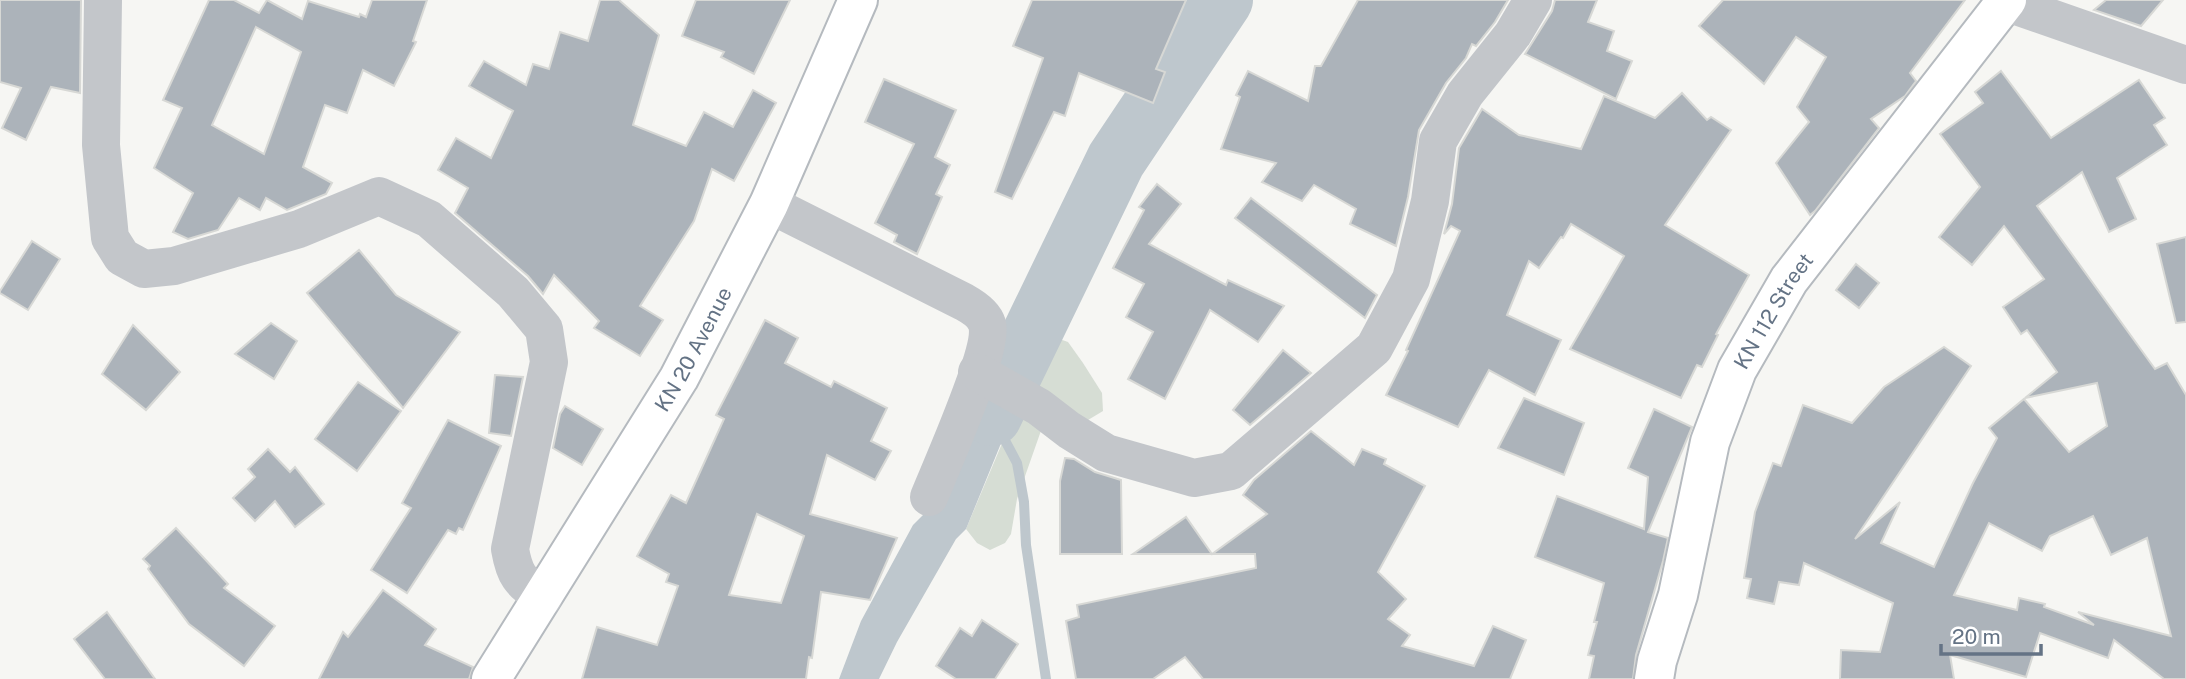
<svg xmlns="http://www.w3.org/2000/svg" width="2186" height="679" font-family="'Public Sans',sans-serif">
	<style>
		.green { fill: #d6ddd4 }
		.water { fill: #bec7cd }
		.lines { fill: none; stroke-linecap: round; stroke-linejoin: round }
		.stream { stroke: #bec7cd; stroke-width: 10 }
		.river { stroke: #bec7cd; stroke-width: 60 }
		.building { fill: #acb3ba; stroke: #d7d8d5; stroke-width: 2; fill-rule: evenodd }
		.secondary-casing { stroke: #b5babf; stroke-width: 42 }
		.street { stroke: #c3c6ca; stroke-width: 38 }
		.secondary { stroke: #fff; stroke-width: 38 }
		.labels { text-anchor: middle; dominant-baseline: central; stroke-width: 7; stroke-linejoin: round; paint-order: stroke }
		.street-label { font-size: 21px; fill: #647385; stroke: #fff }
	</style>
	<rect width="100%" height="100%" fill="#f6f6f3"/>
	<!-- green -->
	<g class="green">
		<path d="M1051,336l17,6 15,21 19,30 1,18 -15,9 -61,-30c3,-22 7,-40 24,-54z"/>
		<polygon points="1014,415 1043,425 1017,499 1011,534 1005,543 990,550 977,543 966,529"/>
	</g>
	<!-- water -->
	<polygon class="water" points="978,410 992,416 1004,436 966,529 956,539 897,642 879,679 839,679 861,621 913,525 930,508"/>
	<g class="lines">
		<!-- stream -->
		<polyline class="stream" points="992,416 1017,463 1024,502 1026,545 1046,679"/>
		<!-- river -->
		<polyline class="river" points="992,416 1116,160 1223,0"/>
	</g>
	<!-- building -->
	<g class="building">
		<polygon points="0,0 81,0 80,93 51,87 26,140 2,128 21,88 0,82"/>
		<path d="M209,0h25l25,13 8,-13 35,19 6,-18 51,16 1,-3 6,3 6,-17h55l-14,41 3,1 -22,44 -31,-16 -16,43 -22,-8 -22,62 29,16 -6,11 -39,16 -21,-12 -6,12 -21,-12 -21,32 -30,9 -15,-7 20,-39 -39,-25 28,-60 -19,-8zM256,27l45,25 -37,102 -52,-29z"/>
		<polygon points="600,0 619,0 659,35 633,125 686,146 704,112 733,127 753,90 776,103 734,181 712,169 694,221 640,306 663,320 640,356 594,328 599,321 554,275 543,294 528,276 455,213 468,188 438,170 456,138 491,158 513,111 469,86 484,61 526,85 533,64 549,69 560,32 588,41"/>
		<polygon points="696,0 790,0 754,74 721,57 724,52 682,36"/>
		<polygon points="1032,0 1186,0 1156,69 1165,72 1153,103 1079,73 1065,116 1054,112 1012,199 995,192 1043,58 1013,46"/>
		<polygon points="1358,0 1508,0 1495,22 1476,46 1472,44 1466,58 1446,83 1419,130 1408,197 1396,246 1350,224 1356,209 1314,185 1302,201 1262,182 1276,163 1221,149 1240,97 1236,95 1248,71 1308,101 1315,66 1321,66"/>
		<polygon points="1555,0 1597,0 1588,22 1614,31 1607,51 1632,61 1616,99 1525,54 1552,11"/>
		<polygon points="1723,0 1965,0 1910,73 1916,81 1905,96 1871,119 1879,128 1815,211 1810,215 1776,163 1809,122 1797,107 1826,57 1796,37 1764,84 1699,26"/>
		<polygon points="2106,0 2163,0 2141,26 2094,10"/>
		<path d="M2001,71l50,67 88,-58 26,38 -11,7 13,20 -50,33 19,41 -27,13 -27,-60 -45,34 118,163 12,-6 19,32v284h-22l-50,-39 -6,18 -68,-25 -14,44 -76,-22 4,24h-114l1,-29 39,2 13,-49 -89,-40 -5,22 -20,-3 -5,22 -27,-6 4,-19 -7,-1 11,-66 18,-49 8,3 22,-61 49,18 32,-36 60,-40 27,19 -116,173 45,-37 -19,41 53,24 39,-84 24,-45 -8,-10 35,-29 45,53 38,-26 -10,-43 -72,15 32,-26 -30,-42 -6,4 -18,-27 41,-28 -40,-53 -32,39 -33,-28 41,-50 -40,-53 43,-31 -8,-11zM2093,516l18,39 36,-17 24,98 -93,-24 16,13 -50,-18 1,-3 -26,-6 -2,12 -63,-15 35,-72 53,28 8,-15z"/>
		<polygon points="884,79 956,110 935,157 950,165 936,194 942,197 917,254 894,242 897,235 875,223 914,144 865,122"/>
		<polygon points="1682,93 1707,120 1711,117 1731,130 1665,225 1749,275 1716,334 1718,335 1702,367 1697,365 1681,398 1570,349 1624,256 1571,224 1563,238 1561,237 1539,268 1529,261 1507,315 1561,340 1535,395 1489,370 1458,427 1386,395 1408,351 1406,350 1460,231 1451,226 1444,234 1452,204 1459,148 1482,109 1519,135 1581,149 1604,96 1655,118"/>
		<polygon points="1157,184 1181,204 1149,244 1226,285 1228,280 1284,306 1258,342 1210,310 1165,399 1128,379 1153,332 1126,317 1144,284 1113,268 1144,210 1139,207"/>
		<polygon points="1251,198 1377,295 1365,318 1235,218"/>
		<polygon points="2186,237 2186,322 2176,323 2157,244"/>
		<polygon points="32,241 60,259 28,310 0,293 0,291"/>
		<polygon points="359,250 396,295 460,332 403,408 307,293"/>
		<polygon points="1856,264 1879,283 1859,308 1836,290"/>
		<path d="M765,320l33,18 -13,25 46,24 3,-6 53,27 -16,33 20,10 -16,29 -48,-25 -17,59 87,24 -27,62 -49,-8 -9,66 -3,-1 -3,22h-224l15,-52 60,18 21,-59 -12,-4 3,-8 -32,-18 34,-61 15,8 38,-84 -8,-4zM757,514l47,22 -23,67 -52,-8z"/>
		<polygon points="271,323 297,341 274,379 235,354"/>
		<polygon points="133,325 180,372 146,410 102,374"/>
		<polygon points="1283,350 1311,373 1250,425 1233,410"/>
		<polygon points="495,375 523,377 511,436 489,433"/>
		<polygon points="358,382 401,411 357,471 315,439"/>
		<polygon points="1524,398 1584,423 1564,475 1498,448"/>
		<polygon points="565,406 603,429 582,465 553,448 560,414"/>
		<polygon points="1654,409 1692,427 1648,532 1668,538 1663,561 1636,655 1633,679 1589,679 1594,656 1588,655 1597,622 1594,622 1604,583 1535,557 1557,496 1644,529 1648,477 1628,468"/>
		<polygon points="448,420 501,446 463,530 459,528 456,534 448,530 407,593 371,570 411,508 402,503"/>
		<polygon points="1311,431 1354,465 1362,449 1386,459 1384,464 1425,486 1378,572 1406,599 1388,619 1410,635 1402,646 1474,666 1493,626 1526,640 1510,679 1203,679 1185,657 1153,679 1076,679 1066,621 1079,617 1077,605 1256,568 1255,554 1133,554 1186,517 1212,554 1267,514 1243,495 1254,480"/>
		<polygon points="268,449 290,472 295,467 324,504 295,527 275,501 255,521 233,498 255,477 248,469"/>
		<polygon points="1065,458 1074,459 1095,472 1121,480 1122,554 1060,554 1060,481"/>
		<polygon points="176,528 228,584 224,588 275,626 244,666 189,624 148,569 150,566 143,559"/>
		<polygon points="383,590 436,629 425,645 473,667 469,679 319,679 343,632 348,637"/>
		<polygon points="107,612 155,679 105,679 74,639"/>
		<polygon points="982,620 1018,644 995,679 956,679 936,666 960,628 972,636"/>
	</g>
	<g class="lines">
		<defs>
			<g id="secondary">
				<path id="s1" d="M491,679l188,-301 90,-174 89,-204"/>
				<path id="s2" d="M1654,679l3,-18 21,-66 32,-153 27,-72 52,-90 218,-280"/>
			</g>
		</defs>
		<!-- secondary casing -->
		<use href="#secondary" class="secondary-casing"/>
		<!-- street -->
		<g class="street">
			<path d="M103,0l-2,145 9,93 12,19 22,12 30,-3 125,-37 80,-33 50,23 84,73 31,37 5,33 -39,187c5,29 11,32 33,49"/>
			<polyline points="2005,2 2186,65"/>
			<path d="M769,204l195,98c9,5 20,12 23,22 7,26 -46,143 -58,173"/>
			<polyline points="977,372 1039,407 1069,430 1106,453 1194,478 1231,471 1374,348 1411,279 1430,201 1438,141 1465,94 1513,34 1533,0"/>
		</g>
		<!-- secondary -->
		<use href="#secondary" class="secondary"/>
	</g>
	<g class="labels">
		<!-- street labels -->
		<g class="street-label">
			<text stroke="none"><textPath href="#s2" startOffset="390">KN 112 Street</textPath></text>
			<text stroke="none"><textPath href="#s1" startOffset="387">KN 20 Avenue</textPath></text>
		</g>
	</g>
	<!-- scale -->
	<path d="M1941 644v10h100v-10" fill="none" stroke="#647385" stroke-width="3.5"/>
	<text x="1952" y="644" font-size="21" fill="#647385" stroke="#ffffff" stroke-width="5" paint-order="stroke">20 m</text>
</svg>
